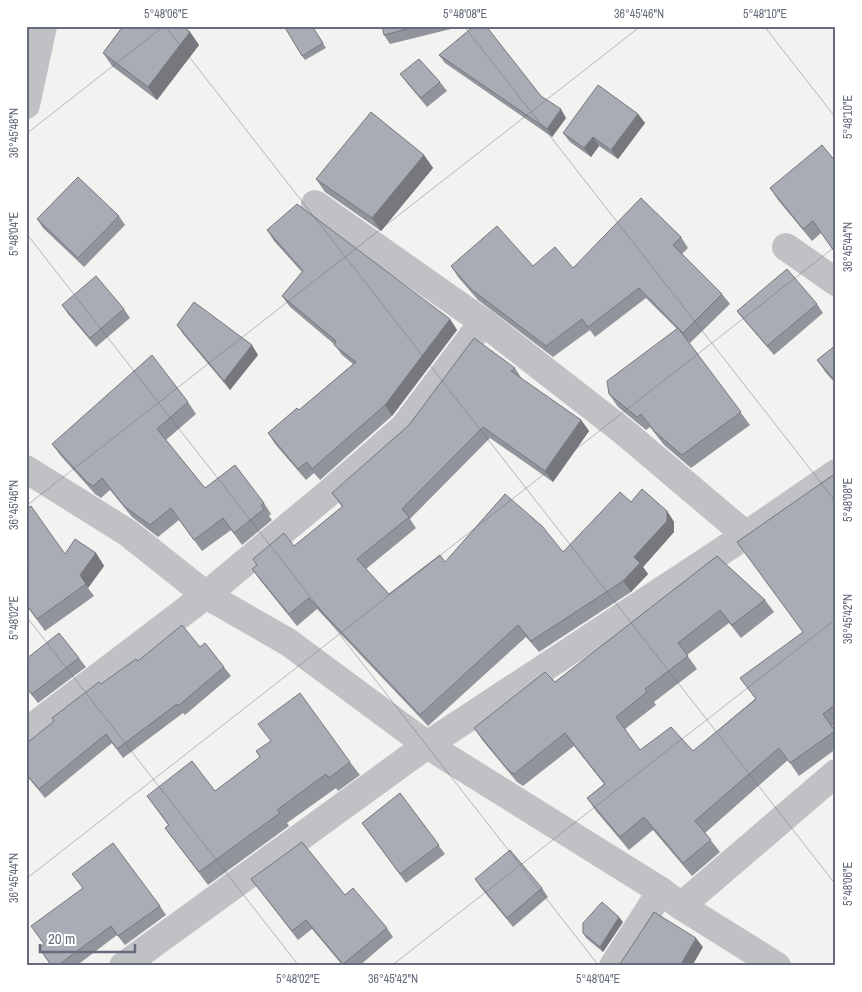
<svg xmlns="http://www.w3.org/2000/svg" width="862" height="992" font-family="'Archivo Narrow',sans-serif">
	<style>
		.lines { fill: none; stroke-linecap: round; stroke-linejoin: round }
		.street { stroke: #c0c1c5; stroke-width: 28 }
		.wall { fill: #91949b }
		.shaded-wall { fill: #76787e }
		.building { fill: #a9acb4; stroke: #76787e }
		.ticks { fill: none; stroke: #666c7d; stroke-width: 1; stroke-opacity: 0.45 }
		.neatline { fill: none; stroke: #666c7d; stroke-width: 2 }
		.ticks-label { font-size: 12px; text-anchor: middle; fill: #666c7d }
	</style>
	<rect width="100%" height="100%" fill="#f2f3f0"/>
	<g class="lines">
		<!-- street -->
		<g class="street">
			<polyline points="26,105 43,26"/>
			<polyline points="315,204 483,322 623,431 746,535"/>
			<polyline points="786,247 836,282"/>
			<polyline points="26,469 128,533 206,595 288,642 427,745 661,891 681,906 777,966"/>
			<polyline points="26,732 206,595 331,491 404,427 483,322"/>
			<polyline points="681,906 836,773"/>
			<polyline points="123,966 427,745 746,535 836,473"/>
			<polyline points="613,966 661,891"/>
		</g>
	</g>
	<!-- wall -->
	<g class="wall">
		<polygon points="123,26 186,26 185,28 190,32 199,45 157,100 112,66 103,53"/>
		<polygon points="312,26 326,48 305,60 302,56"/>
		<polygon points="382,26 455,26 455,28 390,44 384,35"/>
		<polygon points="439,55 566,118 552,137 445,63"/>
		<polygon points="400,74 440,82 447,91 427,107 407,83"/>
		<polygon points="638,114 645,123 618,159 599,146 591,157 570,142 563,133"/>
		<polygon points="424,155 433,168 381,231 325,192 316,179"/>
		<polygon points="836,162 821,233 812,241 778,200 770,188"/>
		<polygon points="119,216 125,225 84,267 43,228 37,219"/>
		<polygon points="267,230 450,319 457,330 392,416 320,480 314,473 306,480 275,444 268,433 299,410 353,364 342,355 334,344 290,307 282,296 302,272 274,241"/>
		<polygon points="681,237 688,248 682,254 722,294 730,304 690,343 685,338 750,425 691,468 664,445 650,427 646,430 618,407 609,394 677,329 646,298 595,337 590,330 553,357 478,300 458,277 451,266 533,266 573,268"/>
		<polygon points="817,304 823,313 774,355 744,320 737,311"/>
		<polygon points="62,305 124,309 130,318 96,347 68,314"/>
		<polygon points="177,325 258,355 230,390 183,334"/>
		<polygon points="836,345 836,384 826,373 817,360"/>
		<polygon points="515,368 522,379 581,420 589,431 553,482 490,438 410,519 416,528 366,569 389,594 445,562 563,552 631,502 667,511 674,522 674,532 643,567 648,574 631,592 539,652 526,637 428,726 317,609 297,626 260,580 252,569 294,546 342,507 332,493"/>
		<polygon points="188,402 196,414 166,440 205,488 264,503 271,514 269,516 272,520 242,545 231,530 202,551 179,520 158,537 132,517 110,490 101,498 95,494 60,455 52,444"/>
		<polygon points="836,473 836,724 832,726 836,731 836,749 799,776 788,760 705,833 720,852 692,876 653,830 629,850 596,811 587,798 604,784 574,746 523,786 517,782 483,741 474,728 555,682 717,556 765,600 774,612 741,638 729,623 687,655 697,669 654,702 656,705 625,729 640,750 693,751 755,699 803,632 737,542"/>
		<polygon points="96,553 104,566 88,588 94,596 45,631 26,605 65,554"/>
		<polygon points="200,647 224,667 231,676 185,715 183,713 123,758 112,743 45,798 26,775 26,744 101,684 138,661"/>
		<polygon points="79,658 86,667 38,703 26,688 26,659"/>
		<polygon points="350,762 360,775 338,791 336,788 287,823 289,826 208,885 165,828 168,825 147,796 215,791"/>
		<polygon points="400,793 445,854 406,883 362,823"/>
		<polygon points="251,879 345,895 387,928 393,937 359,966 343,966 312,929 298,940"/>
		<polygon points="475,879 542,888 548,897 513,927 481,888"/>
		<polygon points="160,906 166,915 125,945 117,935 76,966 51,966 39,948"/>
		<polygon points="623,922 603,952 586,938 583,933"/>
	</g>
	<!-- shaded-wall -->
	<g class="shaded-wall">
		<polygon points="190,32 199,45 157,100 148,87"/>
		<polygon points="561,109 566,118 552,137 547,129"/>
		<polygon points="638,114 645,123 618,159 611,150"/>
		<polygon points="593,137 599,146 591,157 584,148"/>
		<polygon points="424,155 433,168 381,231 372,218"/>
		<polygon points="450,319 457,330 392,416 385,405"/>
		<polygon points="252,345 258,355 230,390 224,381"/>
		<polygon points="581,420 589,431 553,482 545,471"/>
		<polygon points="667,511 674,522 674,532 643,567 648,574 631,592 623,581 634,557"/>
		<polygon points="96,553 104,566 88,588 80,575"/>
		<polygon points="619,917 623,922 603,952 600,947"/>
		<polygon points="696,938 703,947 692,966 680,966"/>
	</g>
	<!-- building -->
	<g class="building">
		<polygon points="123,26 183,26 190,32 148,87 103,53"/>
		<polygon points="284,26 312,26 323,43 302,56"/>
		<polygon points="382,26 418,26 384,35"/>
		<polygon points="474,26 486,26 541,96 561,109 547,129 439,55"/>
		<polygon points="419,59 440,82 421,98 400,74"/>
		<polygon points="598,85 638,114 611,150 593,137 584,148 563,133"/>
		<polygon points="371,112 424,155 372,218 316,179"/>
		<polygon points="822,145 836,162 836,254 813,221 803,229 770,188"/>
		<polygon points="78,177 119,216 78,258 37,219"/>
		<polygon points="641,198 681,237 673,245 722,294 683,333 639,288 588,327 582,319 546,346 471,289 451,266 497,226 533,266 555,247 573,268"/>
		<polygon points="297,204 450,319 385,405 312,469 307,462 298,469 268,433 297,408 299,410 356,362 334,345 336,341 282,296 303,271 267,230"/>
		<polygon points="787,269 817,304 767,346 737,311"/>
		<polygon points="96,276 124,309 90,338 62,305"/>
		<polygon points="194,302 252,345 224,381 177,325"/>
		<polygon points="678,328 741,412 682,455 655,432 641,414 637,417 609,394 607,381"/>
		<polygon points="474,338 515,368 511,371 581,420 545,471 483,427 402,509 409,517 357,559 389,594 440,555 445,562 505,494 542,526 563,552 620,492 631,502 642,489 667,511 667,521 634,557 640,563 623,581 531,641 518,625 420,715 309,598 289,614 252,569 257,565 253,559 284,533 294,546 343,506 332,493 409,425"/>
		<polygon points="836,345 836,382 817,360"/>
		<polygon points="152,355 188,402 157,429 205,488 235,465 264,503 261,505 264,509 234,533 223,518 194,540 171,508 150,525 124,506 102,478 93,486 87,482 52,444"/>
		<polygon points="836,473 836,704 823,714 835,731 790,763 779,748 695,821 711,840 683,863 644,817 620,837 587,798 605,784 565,733 514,774 508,770 474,728 545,672 555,682 717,556 765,600 732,625 720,610 678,643 688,656 645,689 647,692 616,717 640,750 671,727 693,751 756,699 740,678 803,632 737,542"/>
		<polygon points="31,506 65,554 75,539 96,553 80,575 86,584 37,619 26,604 26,563 29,561 26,557 26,509"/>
		<polygon points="182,625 200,647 205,643 224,667 178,706 177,704 117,749 106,734 39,789 26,774 26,744 54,721 52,718 99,682 101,684 136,659 138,661"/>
		<polygon points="59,633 79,658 32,694 26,687 26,659"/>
		<polygon points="300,693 350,762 329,778 326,774 277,810 280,813 199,872 165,828 169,825 147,796 192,761 215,791 260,757 256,751 271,741 258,724"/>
		<polygon points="400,793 439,845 400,874 362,823"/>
		<polygon points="302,842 345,895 353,888 387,928 343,964 306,920 292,931 251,879"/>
		<polygon points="113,843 160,906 118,936 111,926 57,966 52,966 39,948 44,944 31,926 83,888 72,874"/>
		<polygon points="510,850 542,888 507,918 475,879"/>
		<polygon points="602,902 619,917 600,947 583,933 583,923"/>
		<polygon points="654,912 696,938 680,966 623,966 620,964"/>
	</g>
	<!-- ticks -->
	<path class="ticks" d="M165,26l671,859M464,26l372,476M764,26l72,92M26,134l138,-108M26,233l573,733M26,506l615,-480M26,616l273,350M26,879l810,-633M391,966l445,-347"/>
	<!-- border -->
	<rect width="862" height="992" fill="none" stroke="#ffffff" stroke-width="55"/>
	<!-- scale -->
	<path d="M40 944v8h95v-8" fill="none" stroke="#666c7d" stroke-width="2.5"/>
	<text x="48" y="944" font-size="15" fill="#666c7d" stroke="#ffffff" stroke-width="4" paint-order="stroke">20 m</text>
	<rect x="28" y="28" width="806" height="936" class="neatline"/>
	<g class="ticks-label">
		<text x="166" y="18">5°48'06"E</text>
		<text x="465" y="18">5°48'08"E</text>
		<text x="639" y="18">36°45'46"N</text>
		<text x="765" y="18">5°48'10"E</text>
		<text transform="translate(848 117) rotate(-90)" y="4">5°48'10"E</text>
		<text transform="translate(14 133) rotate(-90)" y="4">36°45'48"N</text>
		<text transform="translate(14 234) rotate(-90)" y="4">5°48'04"E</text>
		<text transform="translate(848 247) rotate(-90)" y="4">36°45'44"N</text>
		<text transform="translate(848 500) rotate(-90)" y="4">5°48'08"E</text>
		<text transform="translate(14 505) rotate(-90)" y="4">36°45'46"N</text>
		<text transform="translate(14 618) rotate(-90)" y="4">5°48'02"E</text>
		<text transform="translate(848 619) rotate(-90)" y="4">36°45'42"N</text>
		<text transform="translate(14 878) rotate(-90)" y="4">36°45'44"N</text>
		<text transform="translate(848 884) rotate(-90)" y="4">5°48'06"E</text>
		<text x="298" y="983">5°48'02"E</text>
		<text x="393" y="983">36°45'42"N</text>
		<text x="598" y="983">5°48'04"E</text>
	</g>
</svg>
